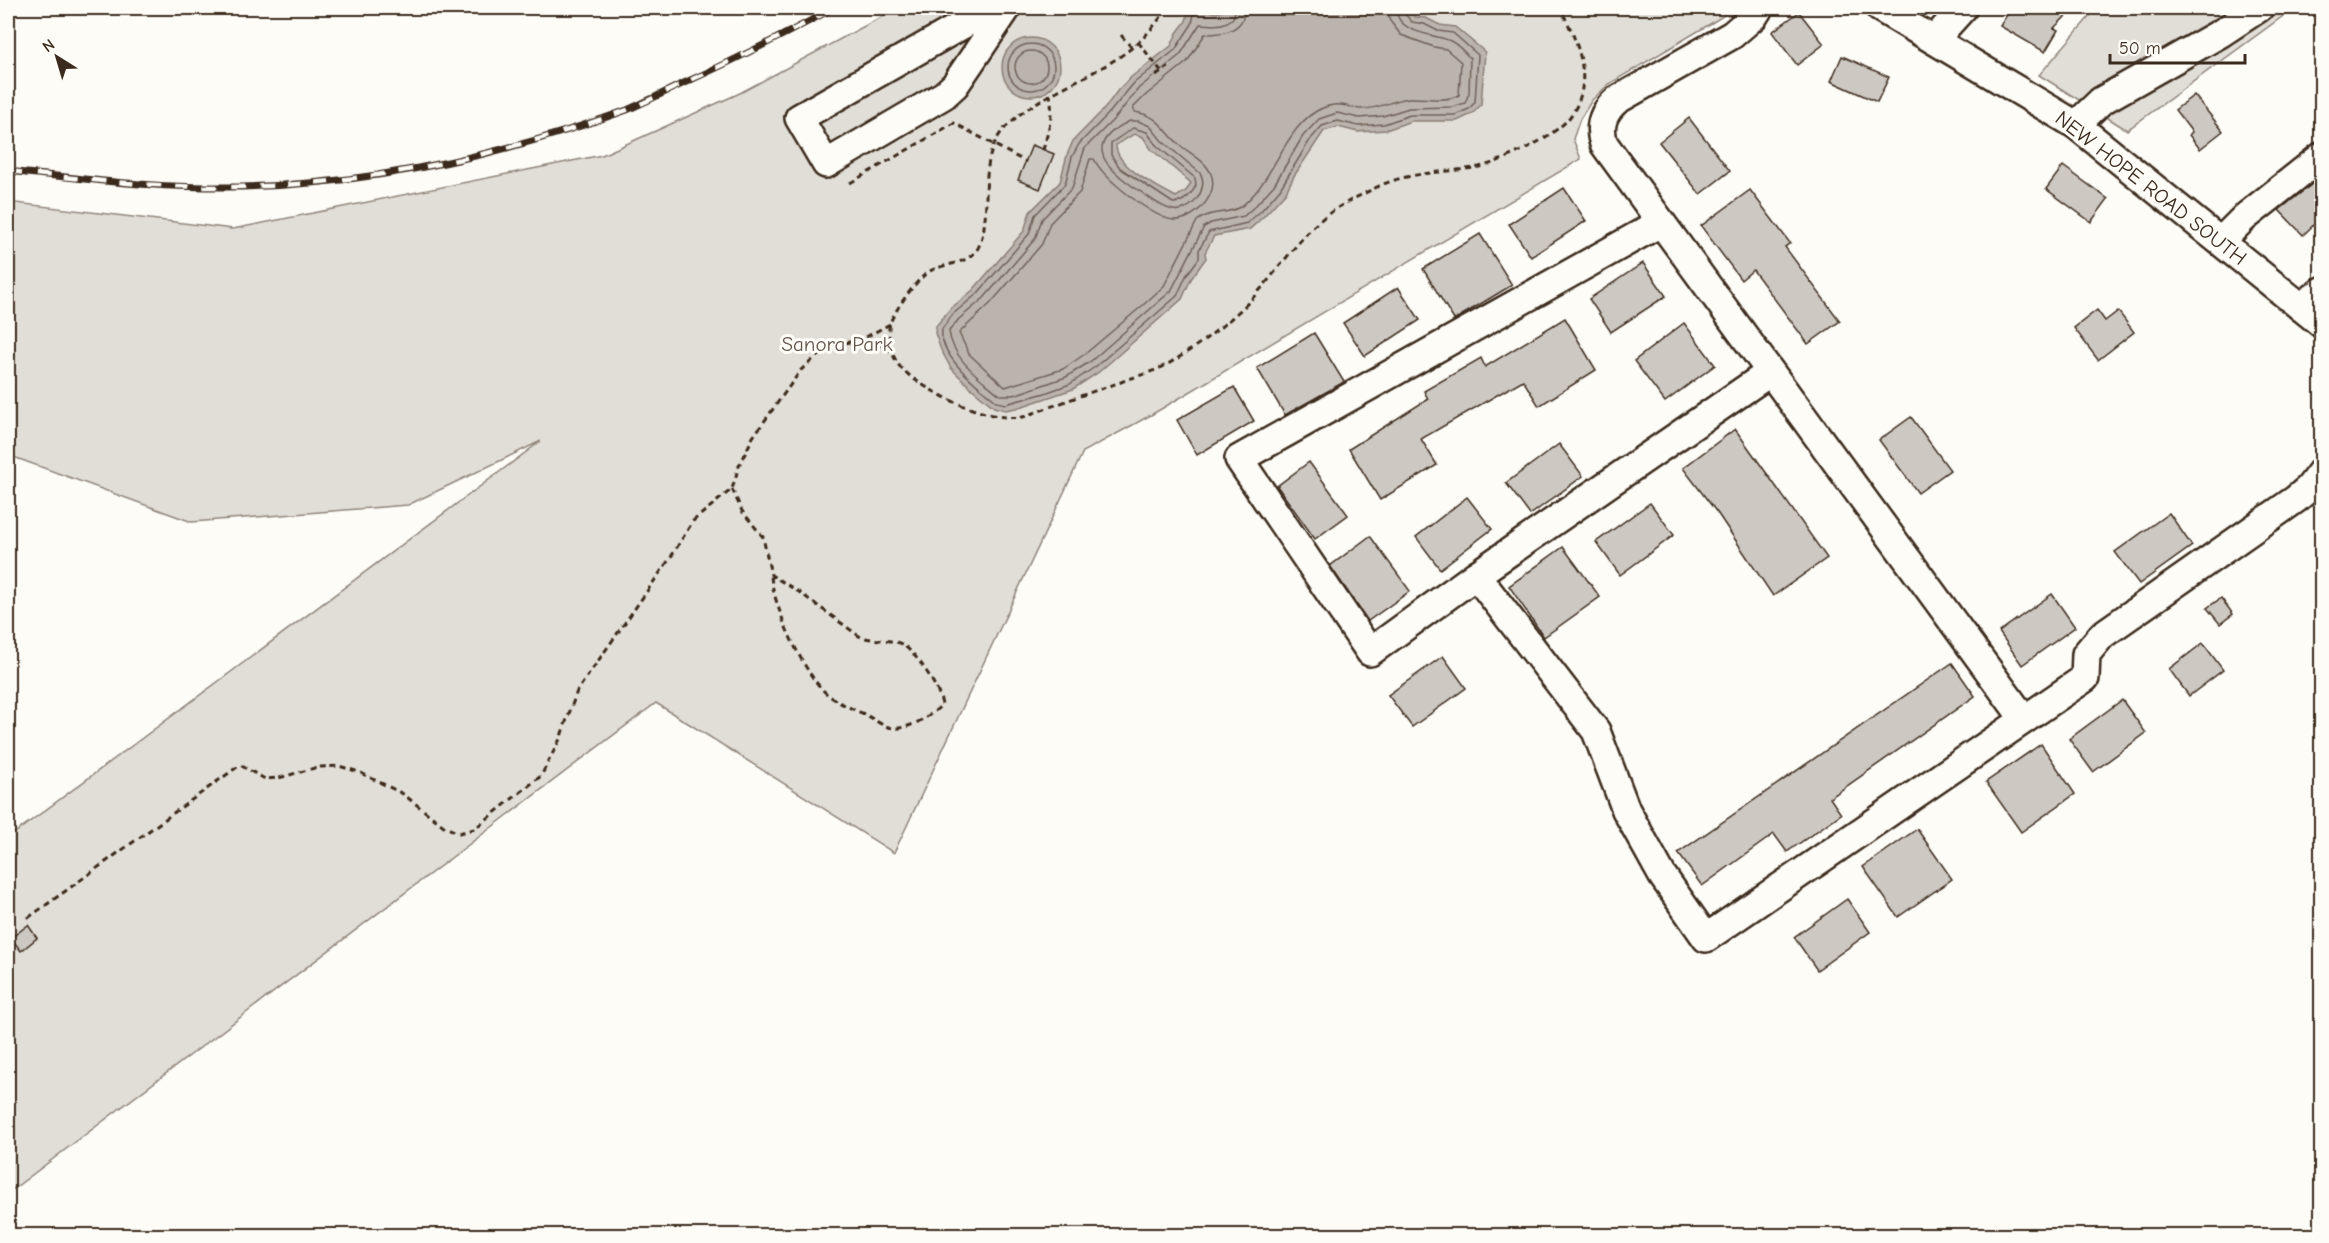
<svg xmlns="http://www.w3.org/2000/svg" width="2329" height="1243" font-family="'Comic Neue',sans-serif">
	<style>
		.green { fill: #e1ded7; stroke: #8e847a; stroke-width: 1.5 }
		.water { fill: #bbb4ad; stroke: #887d74; stroke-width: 1.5; fill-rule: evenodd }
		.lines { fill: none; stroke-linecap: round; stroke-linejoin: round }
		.shore { stroke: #6e6157; stroke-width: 1.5 }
		.building { fill: #cdc8c2; stroke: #3b2a1e; stroke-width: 1.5 }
		.minor-casing { stroke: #3b2a1e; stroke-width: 32 }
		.path { stroke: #3b2a1e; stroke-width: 3; stroke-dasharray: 6 4.5; stroke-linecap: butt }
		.minor { stroke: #fdfcf7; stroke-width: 27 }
		.rail-casing { stroke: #3b2a1e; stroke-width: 7 }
		.rail { stroke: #fdfcf7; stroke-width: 4.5; stroke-dasharray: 14; stroke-linecap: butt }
		.labels { text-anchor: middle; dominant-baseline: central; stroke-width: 6; stroke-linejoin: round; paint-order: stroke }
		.street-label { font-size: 21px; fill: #3b2a1e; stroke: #fdfcf7 }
		.park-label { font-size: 21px; fill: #64574c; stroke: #fdfcf7 }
	</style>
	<rect width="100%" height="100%" fill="#fdfcf7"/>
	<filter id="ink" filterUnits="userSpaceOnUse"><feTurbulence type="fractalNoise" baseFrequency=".0167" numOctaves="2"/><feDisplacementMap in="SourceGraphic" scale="12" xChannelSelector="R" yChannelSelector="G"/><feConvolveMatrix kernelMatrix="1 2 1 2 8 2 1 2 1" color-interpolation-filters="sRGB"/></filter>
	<g filter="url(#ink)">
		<!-- green -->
		<g class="green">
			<polygon points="898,8 1729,8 1726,14 1710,24 1609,84 1592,100 1580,119 1573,139 1581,159 1151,415 1083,452 894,853 656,703 8,1193 8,838 541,441 408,505 192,522 8,455 8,202 233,229 602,155 740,93"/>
			<polygon points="2097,8 2294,8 2127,130 2039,75"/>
		</g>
		<!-- water -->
		<g class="water">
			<path d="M1189,8h18l2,3 8,2 10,-5h181l7,9 11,1 14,7 15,2 30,25 -4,53 -9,9 -15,7h-46l-25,9 -28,2 -20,-5 -14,4 -30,45 -8,16 -21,23 -15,14 -36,7 -9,17 1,5 -15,21 -9,20 -83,73 -26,17 -56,19 -12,2 -11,-3 -24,-20 -19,-19 -10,-18 -6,-17 1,-7 13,-16 24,-20 51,-59 6,-19 30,-30 7,-27 6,-14 32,-33 13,-18 12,-12 41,-32 6,-13 9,-12zM1134,134l9,3 8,12 40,34 -5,8 -10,6c-18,-10 -60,-30 -60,-52z"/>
			<circle cx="1031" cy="67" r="29"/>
		</g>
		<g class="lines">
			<!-- shore -->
			<g class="shore">
				<path d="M1195,8l-3,16 -17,26 -41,33 -24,29 -31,32 -7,13 -7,27 -30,31 -6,19 -51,59 -25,21 -11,15c-4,27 36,57 55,73l9,2 39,-11 25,-9 25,-17 82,-71 9,-20 13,-18v-8l10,-18 38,-9 14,-12 19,-22 30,-49 12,-14 16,-5 20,5 26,-2 26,-9h45l14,-6 6,-7 3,-47 -25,-22 -15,-2 -14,-7 -12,-2 -8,-9 -1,-5"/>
				<path d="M1236,8l-3,10c-12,10 -20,6 -33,6l-20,31 -41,33 -24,30 -30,30 -13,40 -30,31 -7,20 -51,59 -25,21 -10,12c3,28 31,47 51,64h14l52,-18 25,-16 80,-70 33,-64 7,-4 33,-7 12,-11 18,-20 29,-49 16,-17 18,-6 22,5 24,-2 26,-8 44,-1 12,-4 4,-10 1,-35c-6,-6 -14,-16 -22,-18 -18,-7 -51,-6 -52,-32"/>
				<path d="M1245,8c-1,23 -21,26 -40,26l-18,28 -41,33 -13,13 2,4c26,4 28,19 46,34 10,8 25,15 30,28 9,20 -17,48 -38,46 -21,-3 -70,-42 -79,-61h-4l-10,33 -30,31 -8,21 -52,60 -31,29 10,21 36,33 58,-18 22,-15 57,-48 22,-20 33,-65c13,-11 30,-6 43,-14 5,-3 10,-9 14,-13 25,-28 38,-82 79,-89 10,-2 18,3 27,4 18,1 32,-9 49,-11 18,-1 34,5 50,-3l2,-33 -15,-13 -12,-2 -33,-12 -11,-14 -3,-13"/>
				<circle cx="1031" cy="67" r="23"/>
				<circle cx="1031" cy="67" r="16"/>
				<path d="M1130,121h8l12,5 12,15 38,32c10,15 -9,41 -27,37 -11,-2 -23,-12 -32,-18 -33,-22 -63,-47 -11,-71z"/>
				<path d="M1133,128l14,4 9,13 39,33 1,7c-4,9 -12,18 -23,18l-53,-35 -9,-13v-12z"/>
			</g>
		</g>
		<!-- building -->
		<g class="building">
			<polygon points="2011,8 2074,8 2054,28 2058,30 2045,52 2000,26"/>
			<polygon points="1799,12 1824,44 1797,65 1772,32"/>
			<polygon points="1842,56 1889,77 1877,102 1831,81"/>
			<polygon points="2194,95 2223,131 2200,149 2189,135 2192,132 2175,110"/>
			<polygon points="1689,118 1730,171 1700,194 1659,142"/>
			<polygon points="1032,145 1054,154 1040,189 1018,180"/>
			<polygon points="2063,166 2108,199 2091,222 2046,189"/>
			<polygon points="2316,181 2322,186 2322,217 2303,235 2279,210"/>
			<polygon points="1564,188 1586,221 1531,257 1509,224"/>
			<polygon points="1750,190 1790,243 1785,247 1840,321 1808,344 1753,270 1741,280 1701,226"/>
			<polygon points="1480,234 1512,285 1454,320 1423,269"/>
			<polygon points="1643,263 1666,296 1611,332 1589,299"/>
			<polygon points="1398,287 1420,320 1365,356 1343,323"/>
			<polygon points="2097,310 2105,321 2118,311 2134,332 2098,360 2074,328"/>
			<polygon points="1565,318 1596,370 1539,406 1523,380 1421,439 1437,465 1380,500 1349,449 1428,399 1424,391 1481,358 1485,367"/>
			<polygon points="1684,323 1715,365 1665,402 1634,361"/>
			<polygon points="1314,333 1344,382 1285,415 1257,368"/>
			<polygon points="1234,387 1254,421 1197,455 1177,420"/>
			<polygon points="1911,417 1950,470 1918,493 1879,440"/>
			<polygon points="1735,429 1827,558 1773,596 1718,514 1683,468"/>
			<polygon points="1559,444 1583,476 1530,515 1506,483"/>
			<polygon points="1309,462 1348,515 1315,539 1277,486"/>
			<polygon points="1467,497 1492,529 1440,569 1416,537"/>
			<polygon points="1650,503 1674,535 1620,575 1596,542"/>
			<polygon points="2169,513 2192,546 2139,584 2115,552"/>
			<polygon points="1370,536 1410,591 1368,621 1330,566"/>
			<polygon points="1563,547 1600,597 1544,637 1509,586"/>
			<polygon points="2052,594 2075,627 2022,665 1999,632"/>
			<polygon points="2221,598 2233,614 2220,624 2207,608"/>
			<polygon points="2203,643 2223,670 2189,696 2169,669"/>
			<polygon points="1443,656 1466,688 1412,727 1388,695"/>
			<polygon points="1952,663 1975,696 1830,798 1841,814 1787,852 1774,834 1702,886 1678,853"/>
			<polygon points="2122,700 2146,733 2093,772 2069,739"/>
			<polygon points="2041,744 2075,794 2021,832 1986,782"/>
			<polygon points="1917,829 1952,879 1898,917 1863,867"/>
			<polygon points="1847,899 1870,932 1817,970 1794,937"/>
			<polygon points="28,925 37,938 21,951 11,938"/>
		</g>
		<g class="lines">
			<defs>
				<g id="minor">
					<polyline points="992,8 799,118 826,164 944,95 955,85 1007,8"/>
					<path d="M1759,8l-5,8 -22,19 -115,65c-14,12 -19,26 -13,44l420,575"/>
					<polyline points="1880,8 2076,125 2322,324"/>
					<polyline points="1934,40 1963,8"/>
					<polyline points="2076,125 2101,101 2221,33 2259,8"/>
					<polyline points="1660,223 1239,459 1370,652 1476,575 1769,373"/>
					<polyline points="2221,241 2244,218 2322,156"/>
					<polyline points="2301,307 2322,291"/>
					<polyline points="1476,575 1596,731 1626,810 1662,875 1706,938 2085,678 2086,654 2102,635 2296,499 2309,488 2322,471"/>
				</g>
			</defs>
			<!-- minor casing -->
			<use href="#minor" class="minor-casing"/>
			<!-- path -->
			<g class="path">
				<path d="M1167,8c-7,11 -16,22 -25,31 -40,38 -99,49 -137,89 -30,32 -11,81 -26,118 -8,18 -32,17 -47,24 -13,5 -37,40 -42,53 -4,14 2,37 13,47 25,23 85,52 120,47 32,-12 65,-24 98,-35 15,-6 33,-10 47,-18 24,-14 48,-32 69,-51 30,-26 50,-60 78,-88 18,-17 40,-27 62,-38 31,-15 63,-14 97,-19 25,-4 79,-30 95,-50 27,-34 9,-77 -9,-110"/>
				<polyline points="1121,35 1131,47"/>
				<polyline points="1138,42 1162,72"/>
				<polyline points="1156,76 1168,67"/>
				<path d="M1043,150c5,-19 11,-35 7,-55"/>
				<polyline points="850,183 954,123 1026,162"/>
				<polyline points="890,324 864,338 891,351"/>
				<path d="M732,489l10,22 21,26 8,38 28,17 60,44c13,5 24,3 37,6 17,3 44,47 46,63 -12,11 -33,25 -49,23 -9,-1 -18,-8 -25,-12 -12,-6 -26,-11 -37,-19 -25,-16 -59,-93 -60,-122"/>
				<polyline points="28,918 240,765 265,779 279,778 318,767 339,766 359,772 403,794 445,827 459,833 474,829 541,776 560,739 577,691 671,557 693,521 732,489 739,466 753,437 801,370 815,358 834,346 864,338"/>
			</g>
			<!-- minor -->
			<use href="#minor" class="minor"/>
			<defs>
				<path id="rail" d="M8,171c66,7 131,15 198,16 143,2 287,-28 421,-77 19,-8 38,-18 57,-27 51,-23 100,-48 150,-75"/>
			</defs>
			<!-- rail casing -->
			<use href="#rail" class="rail-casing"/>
			<!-- rail -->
			<use href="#rail" class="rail"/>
		</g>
	</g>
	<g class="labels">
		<!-- street labels -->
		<g class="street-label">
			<text transform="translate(2151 188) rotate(38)">NEW HOPE ROAD SOUTH</text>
		</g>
		<!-- park labels -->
		<g class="park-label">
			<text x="837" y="344">Sanora Park</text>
		</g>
	</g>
	<!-- margin -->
	<rect width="2329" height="1243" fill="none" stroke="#fdfcf7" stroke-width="30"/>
	<rect x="15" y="15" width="2299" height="1213" fill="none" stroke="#3b2a1e" stroke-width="2" filter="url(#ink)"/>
	<!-- north arrow -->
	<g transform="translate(57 57) rotate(323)" stroke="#fdfcf7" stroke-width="4.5" paint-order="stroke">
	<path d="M0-4.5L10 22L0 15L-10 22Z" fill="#3b2a1e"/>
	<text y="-9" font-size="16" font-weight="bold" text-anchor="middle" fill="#3b2a1e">N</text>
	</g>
	<!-- scale -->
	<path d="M2110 54v9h135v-9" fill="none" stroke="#3b2a1e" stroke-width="3"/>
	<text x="2119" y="54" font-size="18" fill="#3b2a1e" stroke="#fdfcf7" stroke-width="4.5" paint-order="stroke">50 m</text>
</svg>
